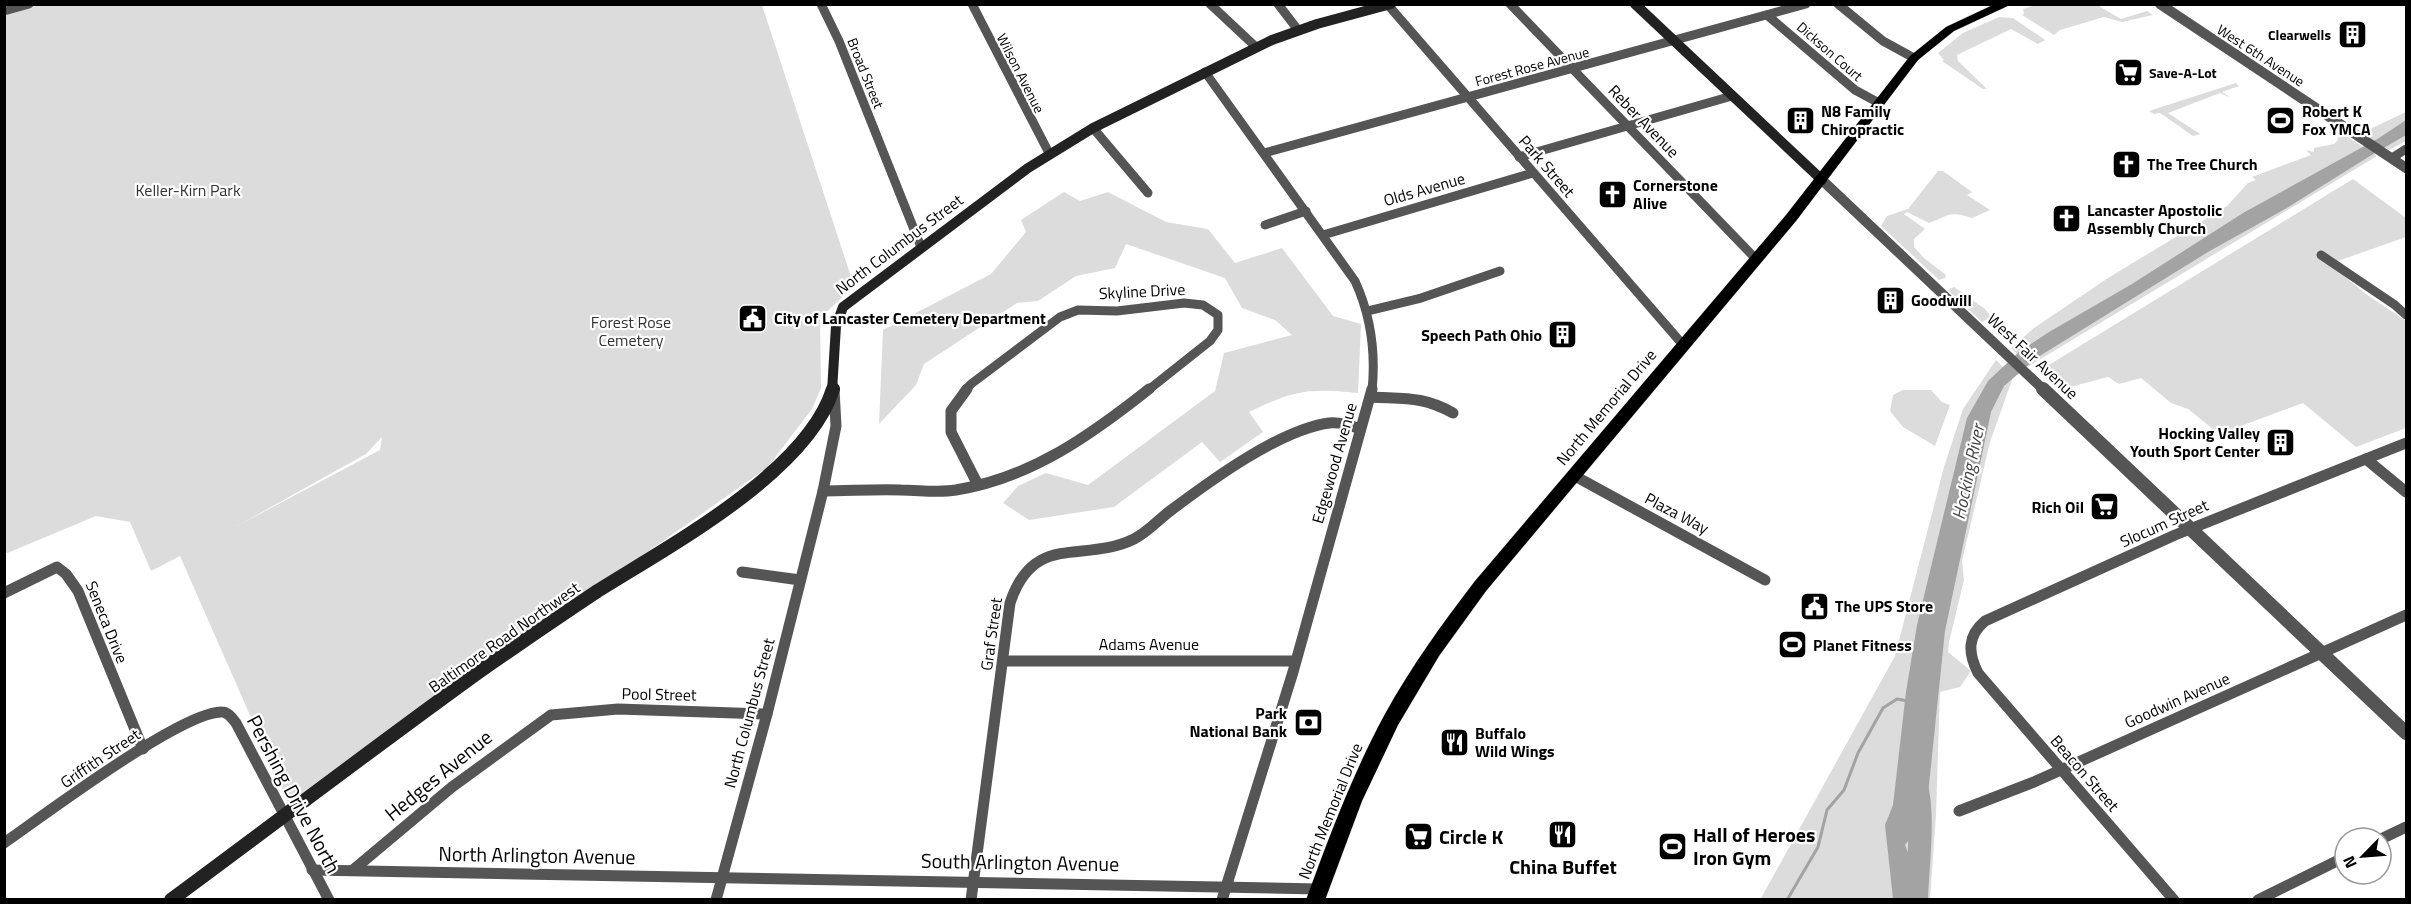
<svg xmlns="http://www.w3.org/2000/svg" width="2411" height="904" font-family="'Titillium Web',sans-serif">
	<style>
		.green { fill: #dcdcdc; fill-rule: evenodd }
		.water { fill: #a3a3a3 }
		.lines { fill: none; stroke-linecap: round; stroke-linejoin: round }
		.stream { stroke: #a3a3a3; stroke-width: 3 }
		.river { fill: #a3a3a3; fill-rule: evenodd }
		.primary-casing { stroke: #dbdbdb; stroke-width: 1 }
		.minor-far1 { stroke: #555; stroke-width: 9 }
		.minor { stroke: #555; stroke-width: 11 }
		.tertiary-far1 { stroke: #555; stroke-width: 10 }
		.tertiary { stroke: #555; stroke-width: 14 }
		.secondary-far1 { stroke: #222; stroke-width: 10 }
		.secondary { stroke: #222; stroke-width: 14 }
		.primary { fill: #000; fill-rule: evenodd }
		.labels { text-anchor: middle; dominant-baseline: central; stroke-width: 4.5; stroke-linejoin: round; paint-order: stroke }
		.far-poi-label { font-size: 14px; font-weight: bold; fill: #000; stroke: #fff; text-anchor: end }
		.far-street-label { font-size: 14px; fill: #000; stroke: #fff }
		.poi-label { font-size: 16px; font-weight: bold; fill: #000; stroke: #fff; text-anchor: start }
		.street-label { font-size: 16px; fill: #000; stroke: #fff }
		.park-label { font-size: 16px; fill: #333; stroke: #fff }
		.water-label { font-size: 18px; font-style: italic; fill: #444; stroke: #fff }
		.near-street-label { font-size: 20px; fill: #000; stroke: #fff }
		.near-poi-label { font-size: 20px; font-weight: bold; fill: #000; stroke: #fff; text-anchor: start }
	</style>
	<rect width="100%" height="100%" fill="#fff"/>
	<!-- green -->
	<g class="green">
		<path d="M29,4l733,1 92,281 -34,32 1,70 -9,21 -45,59 -131,92 -85,54 -262,190 -109,-248 -29,15 -21,-49 -34,-6 -91,38 -1,-543zM382,437l-2,13 -143,76 129,-72z"/>
		<polygon points="2097,5 2121,19 2147,11 2153,15 2122,22 2104,17 2060,30 2054,35 2022,15 2024,14 2023,9 2036,5"/>
		<polygon points="1999,17 2013,18 2045,40 2038,44 2011,29 1957,55 1958,61 1987,89 1983,89 1942,61 1944,60 1938,53 1963,33"/>
		<polygon points="2236,83 2239,86 2222,92 2231,98 2220,93 2168,113 2200,134 2193,136 2160,113 2154,114 2149,111"/>
		<polygon points="2406,112 2406,141 2389,150 2364,134 2372,128"/>
		<polygon points="2337,130 2377,156 2029,366 2011,348 2034,328 2108,278 2227,206 2248,183 2256,180 2252,177 2311,155 2306,150 2314,152 2314,148 2334,144 2338,140"/>
		<path d="M1938,171h5l29,21 -5,3 23,15 -18,8c-23,-8 -24,-2 -43,5l-22,-11 -3,2 21,15 -11,10v8l10,11 22,17 -1,3 -6,2 -58,-54 6,-10 21,-7z"/>
		<polygon points="2353,179 2406,218 2406,237 2335,262 2333,267 2366,294 2406,321 2406,428 2356,447 2303,403 2219,434 2188,409 2171,403 2141,378 2119,384 2108,377 2059,390 2039,371"/>
		<path d="M1064,192l16,9 28,-9 58,30 42,7 27,34 47,-15 51,68 28,8 -3,69c-50,-5 -64,-3 -109,19l14,20 -43,30 -18,-20 -88,65 -85,13 -26,-17 15,-17 28,-13 42,12 127,-94 9,-38 68,-18 -17,-15 -33,-12 -17,-30 -99,-34 -11,24 -39,8 -38,25 -21,2 -93,61 -8,21 -37,39 4,-94 108,-56 35,-42 -5,-12z"/>
		<polygon points="1954,287 1985,309 1991,317 1982,322 1948,290"/>
		<polygon points="1996,360 2013,377 1990,442 1962,561 1964,580 1949,642 1948,652 1971,671 1960,687 1940,692 1936,814 1930,899 1760,900 1895,656 1944,467 1963,409"/>
		<polygon points="1903,390 1931,390 1942,402 1950,405 1935,446 1903,427 1890,411 1893,395"/>
	</g>
	<!-- water -->
	<polygon class="water" points="2406,120 2406,135 2370,156 2285,209 2208,252 2038,357 2004,386 1991,412 1945,631 1927,804 1914,817 1913,835 1905,845 1925,899 1893,899 1885,825 1893,805 1906,692 1917,625 1967,418 1988,381 2020,351 2049,332 2132,284 2243,213 2379,138"/>
	<g class="lines">
		<!-- stream -->
		<polyline class="stream" points="1787,900 1818,847 1827,810 1844,790 1858,753 1883,708 1897,699 1908,701"/>
		<!-- river -->
		<path class="river" d="M1918,777l8,3c11,26 3,89 2,120h-22l3,-81 -2,-32 3,-7z"/>
		<defs>
			<path id="primary" d="M1995,4h17l-58,27 -36,29 -122,161 -310,370 -47,65 -41,69 -36,76 -37,99h-19c23,-63 47,-127 79,-186 26,-47 57,-90 90,-133l311,-366 124,-159 36,-29z"/>
		</defs>
		<!-- primary casing -->
		<use href="#primary" class="primary-casing"/>
		<!-- minor-far1 -->
		<g class="minor-far1">
			<polyline points="821,4 839,41 921,247"/>
			<polyline points="972,4 1049,153"/>
			<polyline points="1210,4 1256,47"/>
			<polyline points="1278,4 1298,30"/>
			<polyline points="1510,4 1756,259"/>
			<polyline points="1838,4 1883,41 1914,58"/>
			<polyline points="1388,5 1684,346"/>
			<polyline points="4,11 29,4"/>
			<polyline points="1767,15 1855,90 1879,103"/>
			<path d="M1205,72l150,209c16,35 21,71 17,110"/>
			<polyline points="1093,128 1148,193"/>
			<polyline points="1264,153 1806,4"/>
			<polyline points="1519,157 1732,96"/>
			<polyline points="2392,158 2406,149"/>
			<polyline points="1265,225 1306,211"/>
			<polyline points="1323,235 1533,173"/>
			<polyline points="2321,255 2395,305 2406,315"/>
			<polyline points="1367,311 1421,298 1500,271"/>
			<polyline points="834,388 834,391"/>
			<polyline points="965,391 971,384 1060,317 1078,310 1117,311 1184,303 1203,305 1218,315 1218,330 1210,341 1147,391"/>
		</g>
		<!-- minor -->
		<g class="minor">
			<polyline points="967,389 951,411 951,432 978,485"/>
			<path d="M1371,397c33,2 52,-1 82,16"/>
			<polyline points="2366,459 2406,492"/>
			<polyline points="1573,475 1765,580"/>
			<path d="M823,491c26,0 52,-2 78,-1 18,0 37,3 55,0 75,-12 135,-55 193,-101"/>
			<polyline points="742,572 800,580"/>
			<polyline points="4,593 57,567 66,574 78,591 143,749"/>
			<polyline points="1003,661 1295,661"/>
			<polyline points="1959,811 2034,782 2406,615"/>
			<polyline points="2381,839 2406,827"/>
			<path d="M4,843c39,-27 178,-132 218,-131 6,0 10,6 14,11l93,177"/>
			<polyline points="312,870 1319,889"/>
			<polyline points="353,870 452,787 551,715 618,709 767,714"/>
			<polyline points="716,900 767,714 823,491 836,426 834,389"/>
			<path d="M971,900l39,-297c24,-72 73,-39 124,-64 14,-7 24,-19 36,-28 40,-30 109,-81 159,-88 11,-1 21,2 31,6"/>
			<polyline points="1222,900 1293,672 1372,389"/>
			<path d="M2174,900l-196,-227c-10,-20 -11,-37 7,-52l190,-86 231,-92"/>
			<polyline points="2258,900 2345,857"/>
		</g>
		<!-- tertiary-far1 -->
		<g class="tertiary-far1">
			<polyline points="2160,4 2406,168"/>
			<polyline points="1822,180 2045,391"/>
		</g>
		<!-- tertiary -->
		<polyline class="tertiary" points="2043,389 2406,733"/>
		<!-- secondary-far1 -->
		<g class="secondary-far1">
			<polyline points="1635,4 1822,180"/>
			<polyline points="832,391 836,326 843,307 1028,168 1093,128 1272,40 1317,24 1391,4"/>
		</g>
		<!-- secondary -->
		<path class="secondary" d="M171,900c103,-76 205,-154 309,-229 39,-27 77,-53 116,-79 71,-45 211,-119 237,-203"/>
		<!-- primary -->
		<use href="#primary" class="primary"/>
	</g>
	<!-- icons -->
	<defs>
		<symbol id="building-square" viewBox="-11 -11 22 22"><rect x="-9" y="-9" width="18" height="18" rx="4" fill="#000" stroke="#fff"/><path d="M-4-6H4V6H1V3H-1V6H-4ZM-2.5-4.3h1.7v1.8h-1.7ZM.8-4.3h1.7v1.8H.8ZM-2.5-1h1.7V.8h-1.7ZM.8-1h1.7V.8H.8Z" fill="#fff"/></symbol>
		<symbol id="supermarket-square" viewBox="-11 -11 22 22"><rect x="-9" y="-9" width="18" height="18" rx="4" fill="#000" stroke="#fff"/><path d="M-6-5.5h2.5l.6 2H6L4.5 2H-2.5L-4.4-4H-6ZM-1.5 3.2a1.3 1.3 0 1 0 .1 0ZM3 3.2a1.3 1.3 0 1 0 .1 0Z" fill="#fff"/></symbol>
		<symbol id="stadium-square" viewBox="-11 -11 22 22"><rect x="-9" y="-9" width="18" height="18" rx="4" fill="#000" stroke="#fff"/><path d="M0-5a6.5 5 0 1 0 0 10a6.5 5 0 1 0 0-10ZM-3.5-1.8h7v3.6h-7Z" fill="#fff"/></symbol>
		<symbol id="church-square" viewBox="-11 -11 22 22"><rect x="-9" y="-9" width="18" height="18" rx="4" fill="#000" stroke="#fff"/><path d="M-1.2-6h2.4v3.5h3.3v2.4h-3.3V6h-2.4V-.1h-3.3v-2.4h3.3Z" fill="#fff"/></symbol>
		<symbol id="civic-square" viewBox="-11 -11 22 22"><rect x="-9" y="-9" width="18" height="18" rx="4" fill="#000" stroke="#fff"/><path d="M-.6-6.5H3V-4.5H.6V-3L4-1V1h2V6H-6V1h2V-1L-.6-3ZM-1.2 2.5V6h2.4V2.5Z" fill="#fff"/></symbol>
		<symbol id="bank-square" viewBox="-11 -11 22 22"><rect x="-9" y="-9" width="18" height="18" rx="4" fill="#000" stroke="#fff"/><path d="M-6-4H6V4H-6ZM0-2.3a2.3 2.3 0 1 0 0 4.6a2.3 2.3 0 1 0 0-4.6Z" fill="#fff"/></symbol>
		<symbol id="restaurant-square" viewBox="-11 -11 22 22"><rect x="-9" y="-9" width="18" height="18" rx="4" fill="#000" stroke="#fff"/><path d="M-5-6h1v4h1v-4h1v4h1v-4h1v5L-1.5 .5V6h-2V.5L-5-1ZM5-6V6H3V1.5H1.5Q1.5-4 5-6Z" fill="#fff"/></symbol>
	</defs>
	<g fill-rule="evenodd">
		<use href="#building-square" x="2336" y="18" width="33" height="33"/>
		<use href="#supermarket-square" x="2112" y="56" width="33" height="33"/>
		<use href="#building-square" x="1784" y="104" width="33" height="33"/>
		<use href="#stadium-square" x="2264" y="104" width="33" height="33"/>
		<use href="#church-square" x="2110" y="148" width="33" height="33"/>
		<use href="#church-square" x="1596" y="178" width="33" height="33"/>
		<use href="#church-square" x="2050" y="202" width="33" height="33"/>
		<use href="#building-square" x="1874" y="284" width="33" height="33"/>
		<use href="#civic-square" x="736" y="302" width="33" height="33"/>
		<use href="#building-square" x="1546" y="318" width="33" height="33"/>
		<use href="#building-square" x="2264" y="426" width="33" height="33"/>
		<use href="#supermarket-square" x="2088" y="490" width="33" height="33"/>
		<use href="#civic-square" x="1798" y="590" width="33" height="33"/>
		<use href="#stadium-square" x="1776" y="628" width="33" height="33"/>
		<use href="#bank-square" x="1292" y="706" width="33" height="33"/>
		<use href="#restaurant-square" x="1438" y="726" width="33" height="33"/>
		<use href="#restaurant-square" x="1546" y="818" width="33" height="33"/>
		<use href="#supermarket-square" x="1402" y="820" width="33" height="33"/>
		<use href="#stadium-square" x="1656" y="830" width="33" height="33"/>
	</g>
	<g class="labels">
		<!-- far-poi labels -->
		<g class="far-poi-label">
			<text x="2331" y="34">Clearwells</text>
			<text x="2149" y="72" text-anchor="start">Save-A-Lot</text>
		</g>
		<!-- far-street labels -->
		<g class="far-street-label">
			<text transform="translate(1830 51) rotate(41)">Dickson Court</text>
			<text transform="translate(2261 55) rotate(33)">West 6th Avenue</text>
			<text transform="translate(1532 66) rotate(-15)">Forest Rose Avenue</text>
			<text transform="translate(866 73) rotate(68)">Broad Street</text>
			<text transform="translate(1021 73) rotate(63)">Wilson Avenue</text>
		</g>
		<!-- poi labels -->
		<g class="poi-label">
			<text x="1821" y="111">N8 Family<tspan x="1821" dy="18">Chiropractic</tspan></text>
			<text x="2302" y="111">Robert K<tspan x="2302" dy="18">Fox YMCA</tspan></text>
			<text x="2147" y="164">The Tree Church</text>
			<text x="1633" y="185">Cornerstone<tspan x="1633" dy="18">Alive</tspan></text>
			<text x="2087" y="210">Lancaster Apostolic<tspan x="2087" dy="18">Assembly Church</tspan></text>
			<text x="1911" y="300">Goodwill</text>
			<text x="774" y="318">City of Lancaster Cemetery Department</text>
			<text x="1542" y="335" text-anchor="end">Speech Path Ohio</text>
			<text x="2260" y="433" text-anchor="end">Hocking Valley<tspan x="2260" dy="18">Youth Sport Center</tspan></text>
			<text x="2084" y="507" text-anchor="end">Rich Oil</text>
			<text x="1835" y="606">The UPS Store</text>
			<text x="1813" y="645">Planet Fitness</text>
			<text x="1287" y="713" text-anchor="end">Park<tspan x="1287" dy="18">National Bank</tspan></text>
			<text x="1475" y="733">Buffalo<tspan x="1475" dy="18">Wild Wings</tspan></text>
		</g>
		<!-- street labels -->
		<g class="street-label">
			<text transform="translate(1644 121) rotate(46)">Reber Avenue</text>
			<text transform="translate(1547 166) rotate(49)">Park Street</text>
			<text transform="translate(1424 189) rotate(-16)">Olds Avenue</text>
			<text transform="translate(899 244) rotate(-37)">North Columbus Street</text>
			<text transform="translate(1142 291) rotate(-3)">Skyline Drive</text>
			<text transform="translate(2033 356) rotate(43)">West Fair Avenue</text>
			<text transform="translate(1606 407) rotate(-50)">North Memorial Drive</text>
			<text transform="translate(1334 463) rotate(-74)">Edgewood Avenue</text>
			<text transform="translate(1677 513) rotate(28)">Plaza Way</text>
			<text transform="translate(2164 523) rotate(-24)">Slocum Street</text>
			<text transform="translate(107 622) rotate(68)">Seneca Drive</text>
			<text transform="translate(991 634) rotate(-82)">Graf Street</text>
			<text transform="translate(504 637) rotate(-35)">Baltimore Road Northwest</text>
			<text x="1149" y="644">Adams Avenue</text>
			<text transform="translate(659 694) rotate(1)">Pool Street</text>
			<text transform="translate(2177 700) rotate(-24)">Goodwin Avenue</text>
			<text transform="translate(749 713) rotate(-75)">North Columbus Street</text>
			<text transform="translate(100 758) rotate(-34)">Griffith Street</text>
			<text transform="translate(2085 773) rotate(49)">Beacon Street</text>
			<text transform="translate(1330 811) rotate(-68)">North Memorial Drive</text>
		</g>
		<!-- park labels -->
		<g class="park-label">
			<text x="188" y="190">Keller-Kirn Park</text>
			<text x="631" y="322">Forest Rose<tspan x="631" dy="18">Cemetery</tspan></text>
		</g>
		<!-- water labels -->
		<g class="water-label">
			<text transform="translate(1968 472) rotate(-78)">Hocking River</text>
		</g>
		<!-- near-street labels -->
		<g class="near-street-label">
			<text transform="translate(438 775) rotate(-39)">Hedges Avenue</text>
			<text transform="translate(294 794) rotate(62)">Pershing Drive North</text>
			<text transform="translate(537 855) rotate(1)">North Arlington Avenue</text>
			<text transform="translate(1020 862) rotate(1)">South Arlington Avenue</text>
		</g>
		<!-- near-poi labels -->
		<g class="near-poi-label">
			<text x="1693" y="834">Hall of Heroes<tspan x="1693" dy="23">Iron Gym</tspan></text>
			<text x="1439" y="836">Circle K</text>
			<text x="1563" y="866" text-anchor="middle">China Buffet</text>
		</g>
	</g>
	<!-- border -->
	<rect width="2411" height="904" fill="none" stroke="#000000" stroke-width="12"/>
	<!-- north arrow -->
	<g transform="translate(2363 856) rotate(245)"><circle r="28" fill="#ffffff" stroke="#999999" stroke-width="1.5"/>
	<path d="M0-4.5L10 22L0 15L-10 22Z" fill="#000000"/>
	<text y="-9" font-size="16" font-weight="bold" text-anchor="middle" fill="#000000">N</text>
	</g>
</svg>
